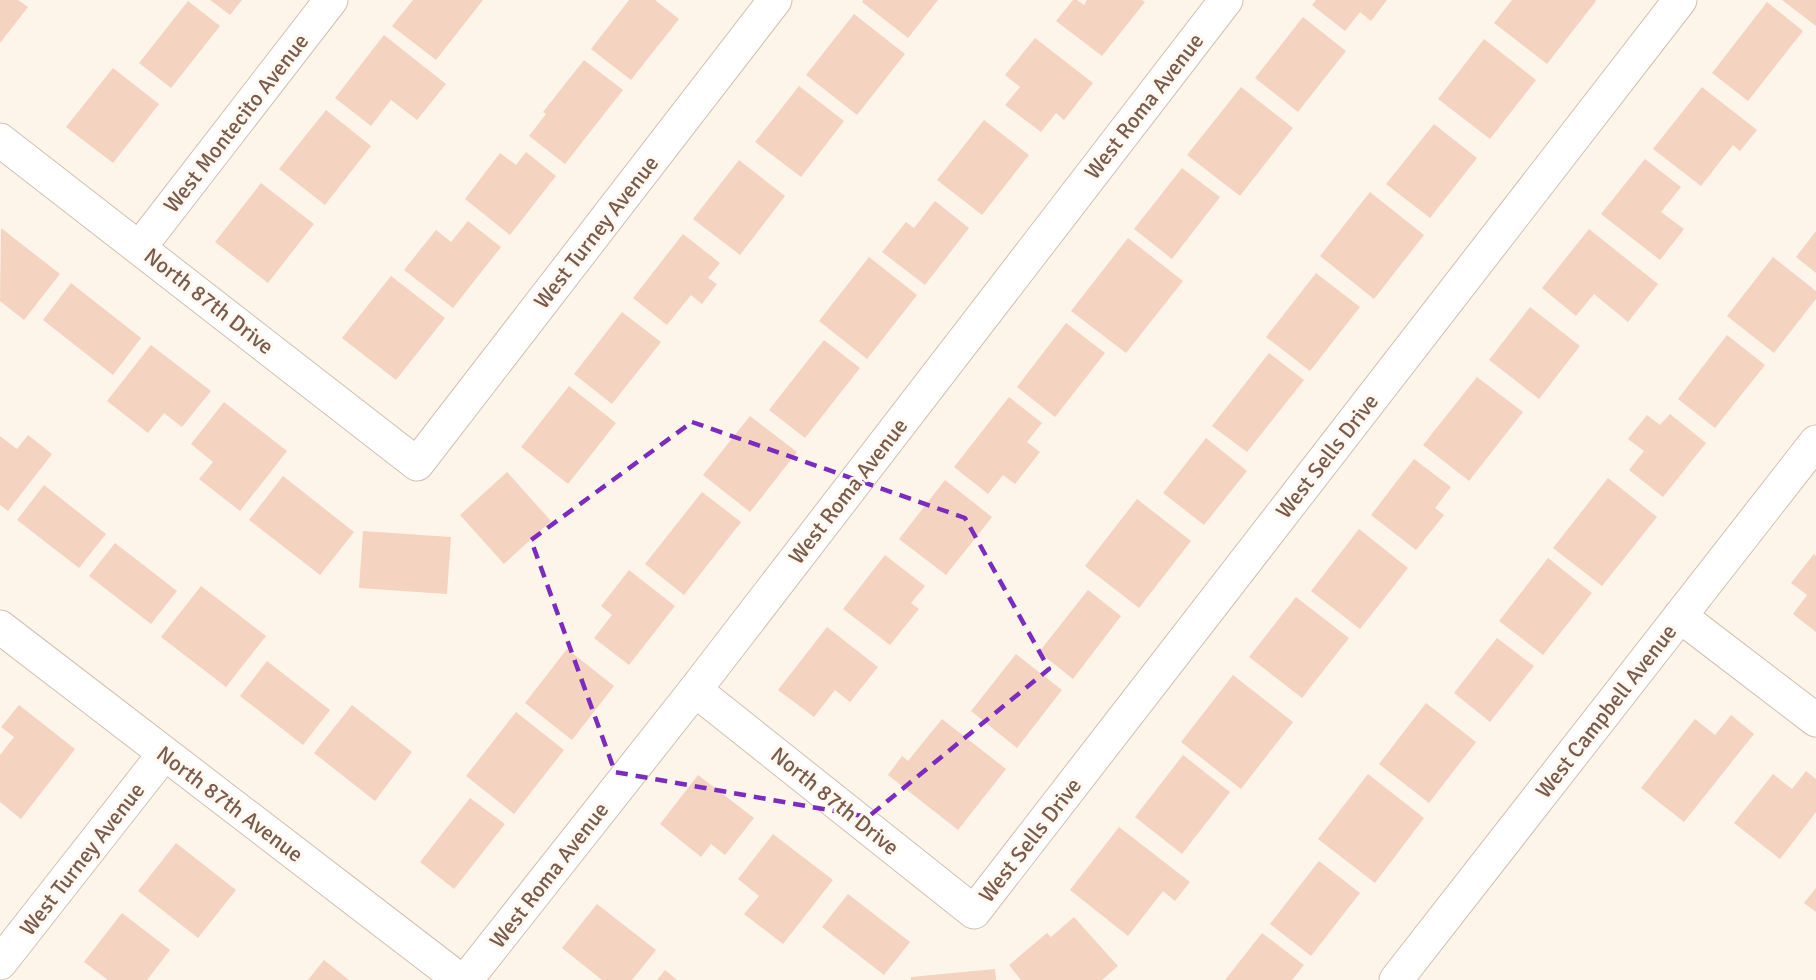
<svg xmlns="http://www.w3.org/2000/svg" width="1816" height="980" font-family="Signika,sans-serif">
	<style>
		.building { fill: #f4d3c1 }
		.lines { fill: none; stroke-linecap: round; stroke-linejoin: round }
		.minor-casing { stroke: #d3beb1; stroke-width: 35 }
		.tertiary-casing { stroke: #d3beb1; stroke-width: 35 }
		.minor { stroke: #fff; stroke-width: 33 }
		.tertiary { stroke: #fff; stroke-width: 33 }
		.marked { fill: none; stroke: #7b2cbf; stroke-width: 4.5; stroke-dasharray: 12 8; stroke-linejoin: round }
		.labels { text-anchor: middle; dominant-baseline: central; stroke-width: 6; stroke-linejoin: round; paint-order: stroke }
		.street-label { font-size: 22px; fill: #7a5a4b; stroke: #fff9f1 }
	</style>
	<rect width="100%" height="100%" fill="#fdf5ea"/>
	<!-- building -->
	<g class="building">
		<polygon points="0,0 18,0 28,7 0,43"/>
		<polygon points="210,0 242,0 230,15"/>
		<polygon points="413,0 483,0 436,60 392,26"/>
		<polygon points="629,0 655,0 679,19 631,80 591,49"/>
		<polygon points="863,0 938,0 908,38 862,2"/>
		<polygon points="1073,0 1077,0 1084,5 1087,0 1142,0 1145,2 1102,56 1056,21"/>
		<polygon points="1316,0 1387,0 1371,21 1360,12 1345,31 1312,5"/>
		<polygon points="1512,0 1595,0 1596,1 1547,64 1494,23"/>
		<polygon points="1782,0 1816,0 1816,26"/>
		<polygon points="188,1 220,26 171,88 139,63"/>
		<polygon points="1767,2 1803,31 1748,101 1712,73"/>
		<polygon points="854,14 905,54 857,115 806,75"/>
		<polygon points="1303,17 1346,51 1298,112 1255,78"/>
		<polygon points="384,35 446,84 417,120 391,100 371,126 335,98"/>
		<polygon points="1035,38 1093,83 1064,120 1056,113 1041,132 1005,105 1020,87 1005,75"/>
		<polygon points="1484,39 1536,80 1490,139 1438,99"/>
		<polygon points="584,60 623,90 565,164 529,136 546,114 543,112"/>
		<polygon points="113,68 159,104 113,163 66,127"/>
		<polygon points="799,86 844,121 801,177 755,142"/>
		<polygon points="1241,87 1293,128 1240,196 1187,155"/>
		<polygon points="1702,87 1757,130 1740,151 1733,145 1701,186 1653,149"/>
		<polygon points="326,110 371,146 325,205 279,169"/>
		<polygon points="984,120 1029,155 982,215 937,180"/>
		<polygon points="1434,124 1477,158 1430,218 1386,184"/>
		<polygon points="526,152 556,176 510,235 465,199 500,153 516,165"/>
		<polygon points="1645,159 1681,187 1661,212 1684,229 1660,260 1601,214"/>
		<polygon points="739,160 785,196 740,255 693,219"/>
		<polygon points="1182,168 1220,197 1172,259 1134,229"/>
		<polygon points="261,183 314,224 268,283 215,242"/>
		<polygon points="1370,192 1424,235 1374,299 1320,256"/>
		<polygon points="935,201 969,228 925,285 882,252 906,222 914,228"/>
		<polygon points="468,221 501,247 453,308 404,270 436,230 451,242"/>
		<polygon points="1,228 60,274 24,320 0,301"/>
		<polygon points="1589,229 1658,284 1628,322 1594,294 1576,316 1542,288"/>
		<polygon points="1816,231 1816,273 1796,257"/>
		<polygon points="683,234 720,263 708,278 717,284 702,304 691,295 667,325 633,298"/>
		<polygon points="1128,238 1183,281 1126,353 1071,311"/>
		<polygon points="869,257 917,295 867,359 819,321"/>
		<polygon points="1773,257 1816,291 1816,299 1774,353 1727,316"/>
		<polygon points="1316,273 1360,307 1310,371 1266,337"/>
		<polygon points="391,276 445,318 396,380 342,338"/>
		<polygon points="71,283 141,338 113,375 43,320"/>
		<polygon points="1530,307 1580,346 1539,399 1489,360"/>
		<polygon points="622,312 661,342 612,404 574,374"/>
		<polygon points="1066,323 1105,353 1055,417 1017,387"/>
		<polygon points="1727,335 1765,365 1715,428 1678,399"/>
		<polygon points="824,340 860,368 805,438 769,410"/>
		<polygon points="151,345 211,391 182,427 164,413 148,433 107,401"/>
		<polygon points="1269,353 1304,380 1247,452 1212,426"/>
		<polygon points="1477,377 1523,412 1469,481 1423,445"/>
		<polygon points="569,386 616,423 568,484 521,447"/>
		<polygon points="1009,397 1042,423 1027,442 1040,452 1015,484 1003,475 988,494 954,467"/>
		<polygon points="224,402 287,451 240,511 199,479 213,462 191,444"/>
		<polygon points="1670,414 1706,443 1663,497 1629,470 1644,451 1628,439 1647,415 1660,425"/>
		<polygon points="750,416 797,452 750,512 703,475"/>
		<polygon points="28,435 52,454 8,511 0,505 0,436 17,449"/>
		<polygon points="1206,438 1247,471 1204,525 1163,493"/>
		<polygon points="1414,459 1451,487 1435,508 1444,515 1416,550 1371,515"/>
		<polygon points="507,472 551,521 504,564 460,515"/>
		<polygon points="283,476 354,532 320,575 249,520"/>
		<polygon points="1608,478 1657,517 1602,586 1553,548"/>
		<polygon points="945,480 992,517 946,575 899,539"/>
		<polygon points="44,485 106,534 79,568 17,520"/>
		<polygon points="702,492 741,522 684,595 645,564"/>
		<polygon points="1137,499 1191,541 1139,608 1085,566"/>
		<polygon points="1359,529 1408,568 1360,629 1311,591"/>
		<polygon points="363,531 451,537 447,594 359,588"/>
		<polygon points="115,543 177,591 151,624 89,576"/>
		<polygon points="1814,554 1816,556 1816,632 1793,614 1807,595 1791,583"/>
		<polygon points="885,555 925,586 911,603 919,609 890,645 843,609"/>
		<polygon points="1548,558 1592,593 1543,655 1499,621"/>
		<polygon points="629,570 675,606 629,665 594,638 612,615 601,606"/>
		<polygon points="201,586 266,636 226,687 161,637"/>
		<polygon points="1088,590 1121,616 1073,679 1039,652"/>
		<polygon points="1296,597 1349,638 1302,698 1249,657"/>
		<polygon points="827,627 878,667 850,702 835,690 814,717 778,690"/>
		<polygon points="1497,638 1534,666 1490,722 1454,693"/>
		<polygon points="567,649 614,686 572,740 525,703"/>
		<polygon points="1016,654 1062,690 1017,748 971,711"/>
		<polygon points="267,661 330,710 303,745 240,696"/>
		<polygon points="1233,675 1293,722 1241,789 1181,742"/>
		<polygon points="1426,703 1476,742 1429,803 1379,764"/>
		<polygon points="19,705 75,749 21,819 0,802 0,755 14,737 1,727"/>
		<polygon points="352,705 412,752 375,801 314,753"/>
		<polygon points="516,712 564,750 514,814 466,776"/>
		<polygon points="1731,715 1754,734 1684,822 1641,788 1695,719 1715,735"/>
		<polygon points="942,719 1006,769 958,830 888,775 902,756 908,761"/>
		<polygon points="1183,755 1230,792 1182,854 1135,817"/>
		<polygon points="1806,771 1816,779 1816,812 1780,859 1734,823 1773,774 1792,789"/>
		<polygon points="1368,774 1424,818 1375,883 1318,839"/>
		<polygon points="698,775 754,818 725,855 711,844 701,857 660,824"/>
		<polygon points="470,798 505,824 454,889 420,862"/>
		<polygon points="1119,827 1190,882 1175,901 1163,891 1128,936 1070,890"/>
		<polygon points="773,834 833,880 783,944 744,914 759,896 738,879"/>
		<polygon points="176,843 236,890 198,938 138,891"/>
		<polygon points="1319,861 1360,893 1311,956 1270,924"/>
		<polygon points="1816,888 1816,912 1804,903"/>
		<polygon points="848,894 910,942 884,975 822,927"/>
		<polygon points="597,904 656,950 632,980 602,980 562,948"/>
		<polygon points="122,913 170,950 147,980 108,980 84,962"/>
		<polygon points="1074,917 1118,966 1102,980 1021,980 1009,965 1047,933 1051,937"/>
		<polygon points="1262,933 1304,965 1292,980 1225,980"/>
		<polygon points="324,960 349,980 308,980"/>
		<polygon points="995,969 996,980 911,980 911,977"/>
		<polygon points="665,970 677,980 657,980"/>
	</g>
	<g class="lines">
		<defs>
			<g id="minor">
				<polyline points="0,140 417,464 775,0"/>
				<polyline points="140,247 331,0"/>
				<polyline points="1680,616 1816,720"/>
				<polyline points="695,690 974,912 1680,0"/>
				<polyline points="0,963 164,754"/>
				<polyline points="466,980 695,690 1226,0"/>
				<polyline points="1396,980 1816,442"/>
			</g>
			<polyline id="tertiary" points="0,627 460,980"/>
		</defs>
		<!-- minor casing -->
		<use href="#minor" class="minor-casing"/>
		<!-- tertiary casing -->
		<use href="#tertiary" class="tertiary-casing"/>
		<!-- minor -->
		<use href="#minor" class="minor"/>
		<!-- tertiary -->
		<use href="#tertiary" class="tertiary"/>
	</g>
	<!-- marked area -->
	<path class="marked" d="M692,422l273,96 84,151 -181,148 -253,-45 -84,-232z"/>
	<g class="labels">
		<!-- street labels -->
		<g class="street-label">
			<text transform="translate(1144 106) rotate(-52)">West Roma Avenue</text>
			<text transform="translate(236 123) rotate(-52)">West Montecito Avenue</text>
			<text transform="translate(596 232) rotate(-52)">West Turney Avenue</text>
			<text transform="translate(209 301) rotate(38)">North 87th Drive</text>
			<text transform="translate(1327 456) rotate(-52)">West Sells Drive</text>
			<text transform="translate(848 491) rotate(-52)">West Roma Avenue</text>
			<text transform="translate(1606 711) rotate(-52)">West Campbell Avenue</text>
			<text transform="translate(835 801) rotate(39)">North 87th Drive</text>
			<text transform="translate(230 804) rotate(37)">North 87th Avenue</text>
			<text transform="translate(1030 840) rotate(-52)">West Sells Drive</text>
			<text transform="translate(82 859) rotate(-52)">West Turney Avenue</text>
			<text transform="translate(549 875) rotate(-52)">West Roma Avenue</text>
		</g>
	</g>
</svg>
